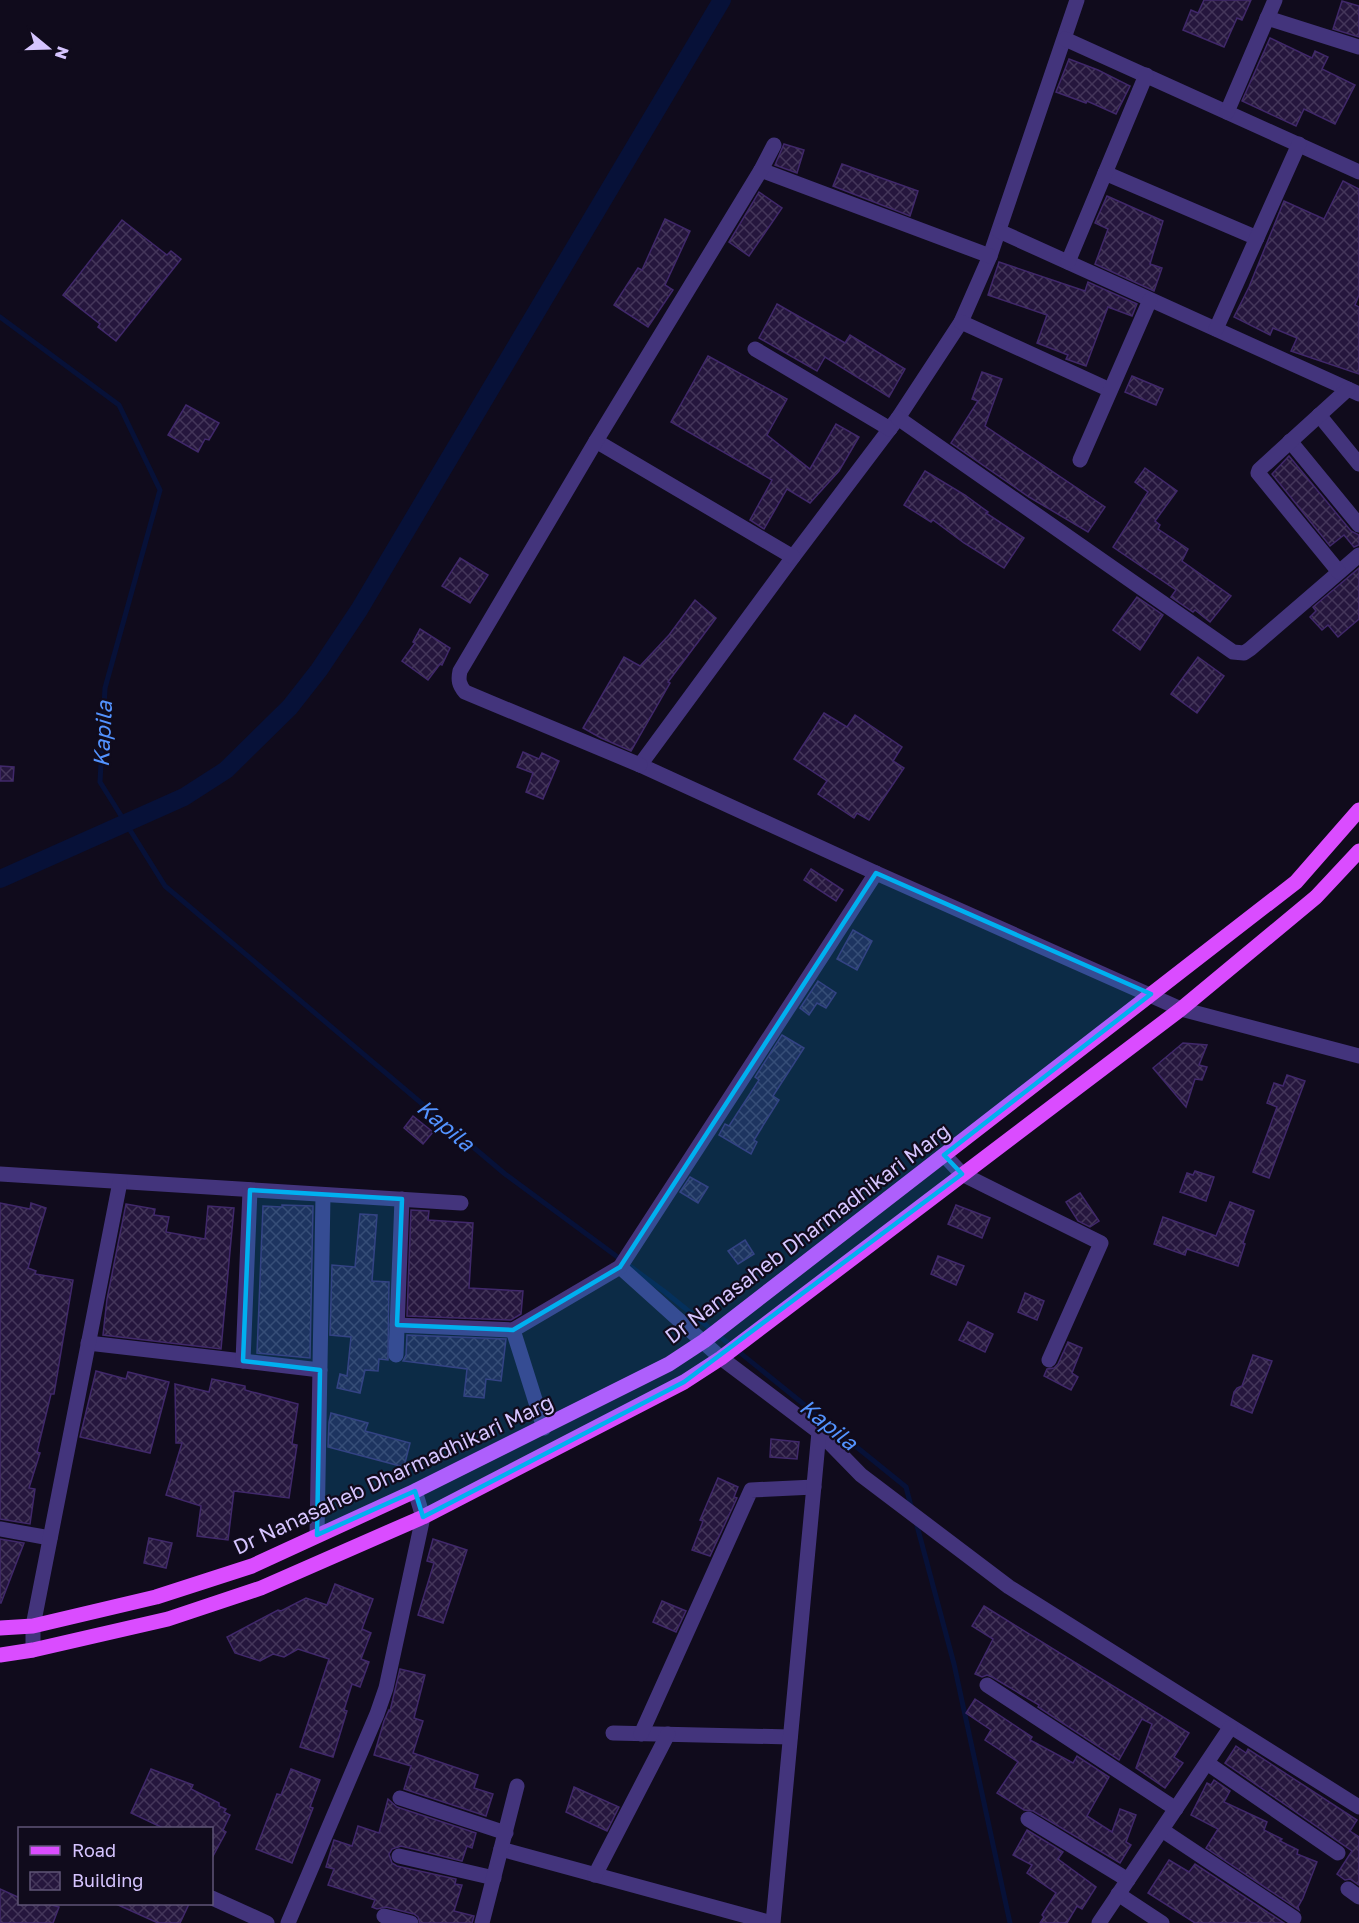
<svg xmlns="http://www.w3.org/2000/svg" width="1359" height="1923" font-family="'Golos Text',sans-serif">
	<style>
		.lines { fill: none; stroke-linecap: round; stroke-linejoin: round }
		.stream { stroke: #071138; stroke-width: 5 }
		.canal { stroke: #071138; stroke-width: 18 }
		.building { fill: url(#building-cross-hatch); stroke: #40286a; stroke-width: 1.5 }
		.minor { stroke: #43347c; stroke-width: 15 }
		.major { stroke: #da4cff; stroke-width: 15 }
		.marked { fill: #00b0f0; fill-opacity: 0.2; stroke: #00b0f0; stroke-width: 4.5; stroke-linejoin: round }
		.labels { text-anchor: middle; dominant-baseline: central; stroke-width: 4.5; stroke-linejoin: round; paint-order: stroke }
		.street-label { font-size: 21px; fill: #d6c5ff; stroke: #100b1c }
		.water-label { font-size: 22px; font-style: italic; fill: #5393ff; stroke: #100b1c }
	</style>
	<defs>
		<pattern id="building-cross-hatch" width="8" height="8" patternUnits="userSpaceOnUse" patternTransform="scale(1.5)"><rect width="8" height="8" fill="#25163d"/><path d="M0 0l8 8M0 8l8-8" fill="none" stroke="#44365a"/></pattern>
	</defs>
	<rect width="100%" height="100%" fill="#100b1c"/>
	<g class="lines">
		<!-- stream -->
		<g class="stream">
			<polyline points="0,317 119,405 160,490 105,688 100,782 165,886 505,1174 665,1292 906,1487 912,1510"/>
			<polyline points="916,1522 954,1664 1010,1923"/>
		</g>
		<!-- canal -->
		<polyline class="canal" points="0,879 184,797 226,770 290,707 319,670 359,610 722,0"/>
	</g>
	<!-- building -->
	<g class="building">
		<polygon points="1204,0 1251,0 1242,20 1237,18 1224,47 1183,30 1191,10 1198,13"/>
		<polygon points="1342,1 1359,6 1359,37 1333,29"/>
		<polygon points="1270,38 1312,58 1315,51 1328,57 1322,69 1355,85 1335,124 1304,109 1296,126 1242,101"/>
		<polygon points="1069,59 1098,70 1130,86 1116,114 1087,101 1086,103 1056,92"/>
		<polygon points="784,144 804,150 797,173 775,165"/>
		<polygon points="842,164 918,191 910,216 833,186"/>
		<polygon points="1343,181 1359,189 1359,295 1355,305 1359,307 1359,374 1291,351 1297,338 1273,328 1270,335 1234,317 1249,287 1284,201 1324,219"/>
		<polygon points="759,192 782,208 749,256 729,242"/>
		<polygon points="1107,196 1163,221 1150,264 1162,268 1154,291 1095,264 1108,229 1095,223"/>
		<polygon points="665,219 690,231 665,285 673,290 648,327 614,305 638,268 642,270"/>
		<polygon points="122,220 167,255 171,251 181,259 116,341 98,327 100,324 63,295"/>
		<polygon points="999,262 1085,291 1088,282 1137,304 1132,316 1108,307 1086,366 1066,359 1068,355 1037,343 1047,315 988,295"/>
		<polygon points="777,304 845,343 850,335 905,369 889,397 825,357 817,371 759,338"/>
		<polygon points="708,356 787,399 767,435 810,469 836,424 859,437 839,471 810,503 787,489 764,529 750,520 772,480 671,422"/>
		<polygon points="982,372 1002,379 985,426 1105,507 1088,532 1029,497 951,443 978,401 972,399"/>
		<polygon points="1132,376 1163,389 1156,405 1125,392"/>
		<polygon points="186,405 219,423 209,440 205,439 198,452 168,435"/>
		<polygon points="1289,456 1351,531 1359,535 1359,545 1354,547 1344,535 1330,546 1272,474"/>
		<polygon points="1145,468 1177,491 1155,521 1160,525 1158,529 1188,549 1182,561 1231,596 1210,622 1195,610 1193,612 1171,597 1176,590 1113,547 1148,492 1135,482"/>
		<polygon points="925,471 965,495 988,512 986,513 1024,538 1004,568 964,543 933,520 931,522 904,505"/>
		<polygon points="460,558 488,575 470,603 442,586"/>
		<polygon points="1359,568 1359,619 1338,637 1328,625 1322,630 1310,617 1316,611 1313,607"/>
		<polygon points="1137,597 1163,615 1140,650 1113,630"/>
		<polygon points="695,600 716,618 668,682 670,683 631,751 601,738 583,728 624,657 640,666 669,635"/>
		<polygon points="420,629 450,648 442,665 440,664 428,680 402,661 415,643 413,642"/>
		<polygon points="1198,657 1224,676 1197,713 1171,694"/>
		<polygon points="824,713 847,727 855,715 902,747 893,761 904,768 869,820 857,813 854,818 818,794 827,781 794,759"/>
		<polygon points="523,752 539,759 542,753 559,761 543,799 526,792 533,773 517,767"/>
		<polygon points="0,766 14,767 13,781 0,781"/>
		<polygon points="811,869 843,890 836,901 804,880"/>
		<polygon points="853,930 872,941 857,970 837,959"/>
		<polygon points="818,981 836,993 826,1008 817,1003 809,1015 800,1008"/>
		<polygon points="782,1035 804,1048 773,1096 779,1100 754,1140 757,1142 751,1154 719,1135 725,1124 729,1126 759,1080 755,1077"/>
		<polygon points="1183,1043 1207,1045 1199,1065 1207,1067 1202,1080 1195,1079 1186,1107 1153,1068"/>
		<polygon points="1287,1075 1305,1081 1269,1178 1253,1172 1277,1107 1267,1103 1274,1083 1283,1086"/>
		<polygon points="413,1116 433,1132 423,1144 404,1128"/>
		<polygon points="1195,1171 1214,1177 1206,1201 1180,1192 1187,1173 1193,1175"/>
		<polygon points="690,1177 708,1187 698,1203 680,1192"/>
		<polygon points="1080,1193 1099,1221 1090,1227 1078,1221 1066,1202"/>
		<polygon points="1230,1202 1254,1211 1243,1243 1245,1244 1238,1266 1187,1249 1185,1255 1154,1244 1163,1217 1216,1236"/>
		<polygon points="0,1203 30,1209 31,1203 46,1208 28,1268 36,1271 35,1274 73,1280 54,1394 51,1394 37,1452 40,1453 29,1488 35,1489 30,1524 0,1519"/>
		<polygon points="126,1204 155,1209 154,1215 169,1217 166,1232 205,1239 208,1206 234,1208 221,1349 103,1335 107,1299"/>
		<polygon points="282,1205 313,1206 310,1358 257,1353 263,1206 282,1207"/>
		<polygon points="956,1205 990,1218 982,1238 948,1224"/>
		<polygon points="411,1210 429,1211 428,1220 473,1223 469,1288 523,1291 521,1314 511,1320 407,1316"/>
		<polygon points="360,1214 377,1215 372,1281 389,1282 388,1360 379,1359 378,1371 365,1370 360,1393 337,1388 340,1374 347,1376 351,1337 330,1335 332,1265 355,1267"/>
		<polygon points="745,1240 754,1254 738,1264 728,1251"/>
		<polygon points="938,1256 964,1266 956,1285 931,1274"/>
		<polygon points="1025,1293 1044,1301 1037,1320 1018,1312"/>
		<polygon points="968,1322 993,1334 985,1352 959,1340"/>
		<polygon points="407,1335 506,1339 501,1381 486,1379 484,1398 464,1396 467,1369 403,1361 406,1355"/>
		<polygon points="1068,1342 1082,1348 1072,1373 1078,1377 1071,1390 1044,1376 1047,1369 1054,1368 1058,1364"/>
		<polygon points="1253,1355 1272,1361 1252,1413 1231,1405 1234,1392 1237,1388 1242,1386"/>
		<polygon points="96,1371 126,1379 128,1372 169,1382 150,1453 80,1437"/>
		<polygon points="212,1379 245,1386 245,1390 298,1404 292,1444 297,1445 289,1498 234,1491 228,1540 197,1536 201,1506 166,1495 182,1443 176,1443 175,1384 209,1392"/>
		<polygon points="331,1413 368,1423 365,1431 410,1443 404,1467 328,1447 329,1422"/>
		<polygon points="771,1439 799,1442 797,1459 770,1457"/>
		<polygon points="718,1478 738,1487 734,1497 737,1498 710,1556 692,1550 703,1521 700,1520"/>
		<polygon points="149,1538 172,1543 166,1568 144,1563"/>
		<polygon points="0,1539 24,1543 1,1603 0,1603"/>
		<polygon points="433,1539 467,1550 443,1623 418,1615 434,1563 427,1561"/>
		<polygon points="335,1584 373,1599 362,1629 371,1633 361,1659 369,1662 360,1687 352,1684 344,1710 347,1711 333,1757 300,1747 329,1659 298,1649 284,1657 273,1654 260,1661 235,1653 227,1637 278,1610 281,1611 306,1598 327,1605"/>
		<polygon points="662,1601 686,1611 676,1632 653,1622"/>
		<polygon points="984,1606 1189,1733 1174,1757 1183,1763 1165,1788 1136,1768 1152,1724 1142,1719 1119,1760 1038,1707 1039,1705 992,1677 987,1675 982,1677 975,1674 993,1639 972,1626"/>
		<polygon points="400,1669 425,1675 414,1718 423,1721 413,1753 478,1775 474,1788 493,1794 486,1816 404,1789 411,1766 374,1755 384,1721 389,1710 390,1711"/>
		<polygon points="975,1699 1032,1737 1030,1740 1073,1763 1077,1756 1109,1777 1087,1816 1112,1832 1120,1809 1136,1815 1126,1842 1131,1845 1120,1863 1033,1811 1024,1810 997,1793 1018,1762 985,1740 991,1730 966,1713"/>
		<polygon points="1236,1746 1246,1753 1248,1749 1357,1820 1350,1831 1359,1837 1359,1885 1350,1879 1345,1880 1337,1874 1352,1851 1225,1763"/>
		<polygon points="151,1769 193,1785 191,1789 219,1803 219,1806 226,1809 224,1812 230,1815 223,1830 226,1832 212,1858 212,1828 163,1828 131,1813"/>
		<polygon points="291,1769 320,1780 310,1807 313,1808 292,1863 256,1849 277,1794 281,1795"/>
		<polygon points="1214,1780 1230,1791 1224,1802 1267,1822 1264,1830 1282,1839 1280,1841 1298,1850 1297,1854 1317,1862 1303,1898 1298,1907 1299,1910 1206,1848 1218,1829 1191,1815 1207,1783 1211,1785"/>
		<polygon points="574,1787 619,1807 607,1831 566,1812"/>
		<polygon points="388,1799 397,1807 476,1833 472,1848 467,1846 462,1861 401,1846 392,1849 389,1854 392,1863 397,1866 456,1879 455,1884 462,1885 454,1911 474,1916 472,1923 420,1923 418,1917 414,1914 386,1907 377,1909 372,1907 375,1900 328,1885 334,1869 326,1867 334,1840 352,1846 358,1826 379,1833"/>
		<polygon points="1027,1830 1063,1852 1058,1859 1096,1887 1082,1909 1077,1906 1067,1923 1040,1923 1044,1917 1042,1915 1056,1893 1027,1873 1032,1865 1013,1855"/>
		<polygon points="1169,1860 1189,1872 1195,1864 1284,1923 1195,1923 1148,1893"/>
		<polygon points="0,1889 20,1898 20,1904 48,1904 59,1907 53,1923 0,1923"/>
		<polygon points="116,1904 189,1904 180,1923 158,1923"/>
	</g>
	<g class="lines">
		<!-- minor -->
		<g class="minor">
			<polyline points="1077,0 990,256 961,322 898,418 793,557 640,765 876,873 1181,1009 1359,1056"/>
			<polyline points="1267,18 1359,47"/>
			<polyline points="1065,39 1359,172"/>
			<polyline points="1227,112 1275,0"/>
			<polyline points="761,170 990,256"/>
			<polyline points="1105,173 1257,238"/>
			<polyline points="999,231 1359,394"/>
			<polyline points="1068,262 1146,75"/>
			<polyline points="961,322 1110,390"/>
			<polyline points="1216,329 1299,144"/>
			<polyline points="755,349 890,429"/>
			<polyline points="1319,415 1359,464"/>
			<polyline points="898,418 1233,652 1244,653 1250,649 1359,555"/>
			<polyline points="596,441 793,557"/>
			<polyline points="1290,441 1359,525"/>
			<polyline points="1080,460 1150,300"/>
			<polyline points="1339,572 1258,473 1259,470 1348,389"/>
			<path d="M640,765l-175,-73c-6,-7 -7,-12 -5,-21l136,-230 165,-271 13,-25"/>
			<polyline points="944,1155 962,1174 1101,1243 1049,1360"/>
			<polyline points="0,1174 461,1203"/>
			<polyline points="620,1267 721,1358 819,1432 861,1475 1009,1587 1359,1807"/>
			<polyline points="397,1325 513,1330 620,1267 876,873"/>
			<polyline points="513,1330 544,1428"/>
			<polyline points="88,1343 320,1370"/>
			<polyline points="396,1355 402,1199"/>
			<polyline points="243,1361 250,1190"/>
			<polyline points="0,1529 50,1538"/>
			<polyline points="317,1535 323,1195"/>
			<polyline points="33,1650 33,1626 120,1182"/>
			<polyline points="987,1685 1176,1809"/>
			<polyline points="613,1733 790,1737"/>
			<polyline points="641,1734 751,1490 814,1487"/>
			<polyline points="1207,1763 1338,1853"/>
			<polyline points="400,1798 506,1833"/>
			<polyline points="1028,1819 1128,1880"/>
			<polyline points="1162,1830 1294,1918"/>
			<polyline points="501,1849 772,1923"/>
			<polyline points="399,1856 494,1878"/>
			<polyline points="595,1875 668,1734"/>
			<polyline points="1348,1889 1359,1897"/>
			<polyline points="1118,1894 1162,1923"/>
			<polyline points="212,1898 267,1923"/>
			<polyline points="384,1916 411,1923"/>
			<polyline points="288,1923 377,1714 386,1688 423,1517 415,1491"/>
			<polyline points="482,1923 517,1786"/>
			<polyline points="773,1923 819,1432"/>
			<polyline points="1099,1923 1230,1728"/>
		</g>
		<!-- major -->
		<g class="major">
			<polyline points="0,1628 33,1626 156,1597 252,1566 415,1491 669,1364 704,1341 1296,882 1359,810"/>
			<polyline points="0,1655 33,1650 168,1619 261,1588 423,1517 684,1382 721,1358 1181,1009 1316,897 1359,851"/>
		</g>
	</g>
	<!-- marked area -->
	<path class="marked" d="M876,873l275,121 -207,161 18,19 -278,208 -261,135 -8,-26 -98,44 3,-165 -77,-9 7,-171 152,9 -5,126 116,5 107,-63z"/>
	<g class="labels">
		<!-- street labels -->
		<g class="street-label">
			<text transform="translate(807 1233) rotate(-37)">Dr Nanasaheb Dharmadhikari Marg</text>
			<text transform="translate(393 1474) rotate(-25)">Dr Nanasaheb Dharmadhikari Marg</text>
		</g>
		<!-- water labels -->
		<g class="water-label">
			<text transform="translate(102 734) rotate(-87)">Kapila</text>
			<text transform="translate(446 1125) rotate(40)">Kapila</text>
			<text transform="translate(829 1424) rotate(39)">Kapila</text>
		</g>
	</g>
	<!-- legend -->
	<rect x="18" y="1827" width="195" height="78" fill="#100b1c" stroke="#5f5577" stroke-width="1.5"/>
	<rect x="30" y="1846" width="30" height="9" fill="#da4cff" stroke="#5f5577" stroke-width="1.5"/>
	<text x="72" y="1857" font-size="18" fill="#d6c5ff">Road</text>
	<rect x="30" y="1872" width="30" height="18" fill="url(#building-cross-hatch)" stroke="#5f5577" stroke-width="1.5"/>
	<text x="72" y="1887" font-size="18" fill="#d6c5ff">Building</text>
	<!-- north arrow -->
	<g transform="translate(48 48) rotate(109)" stroke="#100b1c" stroke-width="4.5" paint-order="stroke">
	<path d="M0-4.5L10 22L0 15L-10 22Z" fill="#d6c5ff"/>
	<text y="-9" font-size="16" font-weight="bold" text-anchor="middle" fill="#d6c5ff">N</text>
	</g>
</svg>
